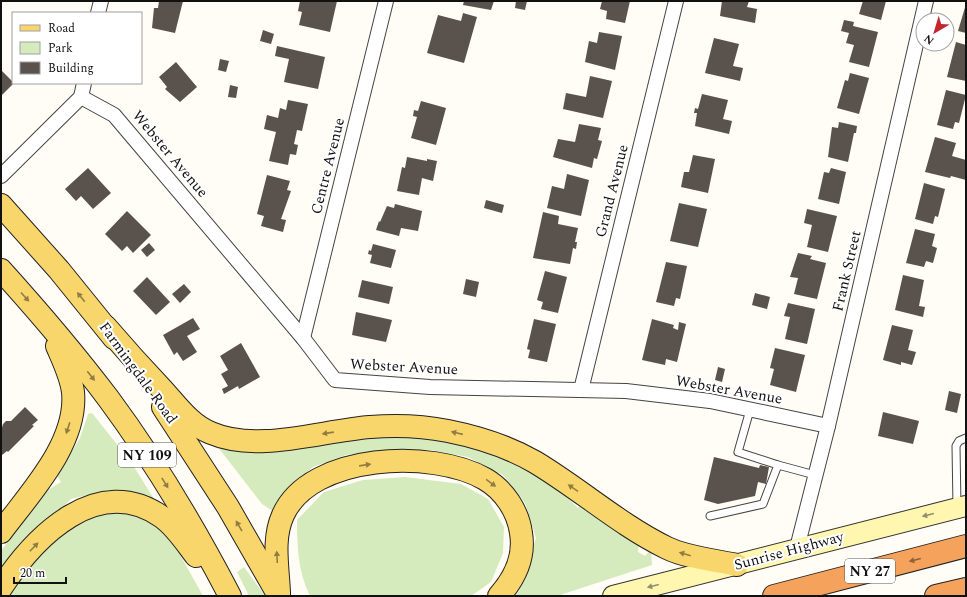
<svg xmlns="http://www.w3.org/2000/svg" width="967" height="597" font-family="Spectral,serif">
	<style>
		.green { fill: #d5ebbd }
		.building { fill: #5a524d }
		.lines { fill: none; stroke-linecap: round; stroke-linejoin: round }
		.lane-casing { stroke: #444; stroke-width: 9 }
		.street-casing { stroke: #444; stroke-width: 16 }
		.secondary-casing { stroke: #333; stroke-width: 22 }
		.primary-casing { stroke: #222; stroke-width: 24 }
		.highway-casing { stroke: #222; stroke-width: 24 }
		.lane { stroke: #fff; stroke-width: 7 }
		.street { stroke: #fff; stroke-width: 14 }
		.secondary { stroke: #fff6b0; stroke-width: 20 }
		.primary { stroke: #f9d66b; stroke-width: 22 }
		.highway { stroke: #f5a25d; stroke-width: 22 }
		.oneway { fill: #917d42 }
		.oneway2 { fill: #948f68 }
		.oneway3 { fill: #8e613b }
		.labels { text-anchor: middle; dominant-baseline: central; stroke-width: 4; stroke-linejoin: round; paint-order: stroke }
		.shield { fill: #fff; stroke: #585858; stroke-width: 1 }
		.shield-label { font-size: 14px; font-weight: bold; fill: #111 }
		.street-label { font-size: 15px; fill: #111; stroke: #fff }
	</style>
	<rect width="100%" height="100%" fill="#fffdf5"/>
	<!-- green -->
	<g class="green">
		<polygon points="92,413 131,462 156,502 142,494 109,490 71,499 1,569 1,551 43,493 61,482 57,475 80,438 88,414"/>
		<polygon points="389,436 447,439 517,463 554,485 578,508 582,503 639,543 638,552 645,556 651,549 652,565 557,596 511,596 514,596 520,590 517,588 525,575 536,538 525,503 503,475 468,457 431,450 387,450 346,455 313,467 287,489 274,512 262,504 214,442 269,450"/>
		<path d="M405,477l56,7 27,15 16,28 -1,26 -12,29 -20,14h-161c-12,-24 -13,-49 -13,-76l27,-28 39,-12z"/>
		<polygon points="124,507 134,516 155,521 168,533 203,596 7,596 32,564 62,533 86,515"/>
		<polygon points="244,567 263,593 265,596 249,596 237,572"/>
	</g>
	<!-- building -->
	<g class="building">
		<polygon points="159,1 183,1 175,33 152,28 154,8 158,8"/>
		<polygon points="300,1 337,1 330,32 299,25 302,12 298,11"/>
		<polygon points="464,1 494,1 491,10 463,5"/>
		<polygon points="516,1 527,1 525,10 515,8"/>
		<polygon points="602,1 630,1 625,23 606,19 607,11 600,9"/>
		<polygon points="722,1 749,1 747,7 757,9 755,23 720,16"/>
		<polygon points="863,1 886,1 881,20 859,14"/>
		<polygon points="966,4 966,33 958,31"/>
		<polygon points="463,13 477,17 464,63 427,53 438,15 461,21"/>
		<polygon points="844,20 854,22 853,26 878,32 869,67 849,62 854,45 846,43 849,33 841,31"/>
		<polygon points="263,30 274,34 271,44 260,41"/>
		<polygon points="599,32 622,36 615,70 585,62 589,41 597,43"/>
		<polygon points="714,38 739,44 733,66 743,68 740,81 705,73"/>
		<polygon points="956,42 966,45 966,81 947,77"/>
		<polygon points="277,46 325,57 318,89 284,82 289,59 275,56"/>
		<polygon points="220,59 229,61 226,72 218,70"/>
		<polygon points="176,62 197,87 180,102 165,89 167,87 159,77"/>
		<polygon points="1,70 14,83 1,96"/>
		<polygon points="850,73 869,78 859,114 837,108 845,80 848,81"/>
		<polygon points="590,76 612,81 603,118 563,109 566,93 586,97"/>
		<polygon points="230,85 238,87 236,98 228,97"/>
		<polygon points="946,90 966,95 959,123 955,122 953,129 937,125"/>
		<polygon points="702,94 728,100 723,119 732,121 729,134 695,126 697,113 694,113 695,108 698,109"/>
		<polygon points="288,100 308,104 302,131 297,130 294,144 298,145 296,155 290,154 288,165 269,161 276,132 264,129 267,115 278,118 280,108 286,110"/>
		<polygon points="421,101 446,108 436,145 411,138 417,117 413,116 414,110 418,111"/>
		<polygon points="839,122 857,126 856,133 854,133 848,162 828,157 832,127 838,128"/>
		<polygon points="579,124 601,128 598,140 602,141 597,159 594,158 592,168 553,157 558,139 575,142"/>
		<polygon points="935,137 956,143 952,156 966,160 966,180 951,176 950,178 925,172"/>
		<polygon points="693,155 715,159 708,193 681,187 684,172 689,172"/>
		<polygon points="407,157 427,161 427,159 437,161 433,181 422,178 419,195 397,191 402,167 405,168"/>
		<polygon points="88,168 111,193 93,209 81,196 76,201 65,189"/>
		<polygon points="831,168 846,172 839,204 818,199 824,172 829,173"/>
		<polygon points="567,174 589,180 581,216 547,208 552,186 564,189"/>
		<polygon points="267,175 290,181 287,190 291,191 281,219 286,220 283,232 261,226 264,216 257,214"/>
		<polygon points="924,183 945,189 938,217 935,216 933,224 915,219"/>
		<polygon points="486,200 504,205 502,213 484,208"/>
		<polygon points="679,203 707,209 698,247 670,241"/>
		<polygon points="395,204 422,211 418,231 401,228 399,236 376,230 379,221 380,222 387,206 394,208"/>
		<polygon points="807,209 837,216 828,252 807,247 812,225 804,223"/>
		<polygon points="127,211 151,235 133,253 127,246 122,251 105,234"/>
		<polygon points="543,212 559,216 558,224 578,228 575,242 577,242 576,249 573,248 570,264 533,258"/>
		<polygon points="915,229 935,234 932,246 937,248 933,263 926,261 924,267 906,263"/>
		<polygon points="149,243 155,250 147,257 141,250"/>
		<polygon points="373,244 396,250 391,268 370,263 372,255 368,254 369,250 371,251"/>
		<polygon points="798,253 812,256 810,259 826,263 817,299 794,294 798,278 790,277"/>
		<polygon points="666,262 687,266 680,299 676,298 674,306 656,302"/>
		<polygon points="545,271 567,277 558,313 541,309 543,302 537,300"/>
		<polygon points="903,275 924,280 919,306 925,307 923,317 895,310"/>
		<polygon points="147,277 170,302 156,315 133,291"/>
		<polygon points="466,279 479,282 476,297 463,294"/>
		<polygon points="362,280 393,287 389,304 358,297"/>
		<polygon points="184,284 191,292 180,303 172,294"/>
		<polygon points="755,293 770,297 767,309 752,305"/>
		<polygon points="788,303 815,309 807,344 785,339 790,317 784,316"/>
		<polygon points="356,312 392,320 386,342 352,335"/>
		<polygon points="193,318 200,329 187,336 197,352 183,361 177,352 174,355 163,335"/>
		<polygon points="534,319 556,324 547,362 528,358 530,350 527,349"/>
		<polygon points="652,319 674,325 673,328 678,330 679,322 686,324 677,362 666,359 665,365 642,360"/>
		<polygon points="892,325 913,330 908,350 916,352 912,365 901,362 901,365 883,360"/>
		<polygon points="241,343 260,377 239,389 238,386 224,394 222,389 228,386 221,374 228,370 220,356"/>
		<polygon points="775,348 805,355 796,392 770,385 774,369 770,368"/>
		<polygon points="718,367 725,369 722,382 715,380"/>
		<polygon points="949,391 961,394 957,413 945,410"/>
		<polygon points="25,407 38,420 32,425 34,426 8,452 7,451 2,455 1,431 3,424 6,421 11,421"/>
		<polygon points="883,412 919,421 913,444 878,436"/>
		<polygon points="714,457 759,468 760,465 769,467 766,484 758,482 755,496 718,504 704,500"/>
	</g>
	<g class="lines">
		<defs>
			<g id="lane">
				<polyline points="750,410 738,452 778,465"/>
				<polyline points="957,507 956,446 959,441 966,438"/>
				<polyline points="710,516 763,504 778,465 815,475"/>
			</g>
			<g id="street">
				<polyline points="98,13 101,1"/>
				<polyline points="81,97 114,115 303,338 335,380 430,387 626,391 710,401 828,426"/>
				<polyline points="81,97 84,83"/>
				<polyline points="1,176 81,97"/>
				<polyline points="303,338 386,1"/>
				<polyline points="581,390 676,1"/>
				<polyline points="797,548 828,426 926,1"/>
			</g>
			<polyline id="secondary" points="613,596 966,506"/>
			<g id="primary">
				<polyline points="1,205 59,270 114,338"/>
				<path d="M1,270c37,41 73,83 107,128 46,62 86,129 122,198"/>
				<path d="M106,327c18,21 36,41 55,61 15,16 29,37 50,45 47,20 109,-2 159,-6 25,-2 53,-1 78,4 30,6 61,16 87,31 45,27 85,63 132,86 21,10 47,12 70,17"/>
				<polyline points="163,407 228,507 279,596"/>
				<path d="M1,532c29,-39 77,-89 72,-140 -2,-16 -10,-32 -16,-46"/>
				<path d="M1,588c34,-52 97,-116 161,-71 14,10 24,26 34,39"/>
				<path d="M279,593c-1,-26 -7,-54 4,-78 28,-62 150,-66 202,-36 19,11 33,32 36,54 4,24 -6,45 -22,63"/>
			</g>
			<g id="highway">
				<polyline points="774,596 966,546"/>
				<polyline points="936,596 966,589"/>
			</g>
		</defs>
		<!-- lane casing -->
		<use href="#lane" class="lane-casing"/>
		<!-- street casing -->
		<use href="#street" class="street-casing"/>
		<!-- secondary casing -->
		<use href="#secondary" class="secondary-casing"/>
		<!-- primary casing -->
		<use href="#primary" class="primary-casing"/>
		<!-- highway casing -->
		<use href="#highway" class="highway-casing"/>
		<!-- lane -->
		<use href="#lane" class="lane"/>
		<!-- street -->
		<use href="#street" class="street"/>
		<!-- secondary -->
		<use href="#secondary" class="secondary"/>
		<!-- primary -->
		<use href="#primary" class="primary"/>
		<!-- highway -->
		<use href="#highway" class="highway"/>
	</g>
	<!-- one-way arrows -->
	<defs><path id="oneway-solid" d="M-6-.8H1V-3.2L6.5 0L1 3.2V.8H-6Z"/></defs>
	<g class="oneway">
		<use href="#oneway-solid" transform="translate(25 297) rotate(48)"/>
		<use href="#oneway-solid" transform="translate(81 297) rotate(-129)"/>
		<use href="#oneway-solid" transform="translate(91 376) rotate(52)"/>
		<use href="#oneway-solid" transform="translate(68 428) rotate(108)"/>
		<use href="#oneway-solid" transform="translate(328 433) rotate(172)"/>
		<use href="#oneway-solid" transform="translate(457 433) rotate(-167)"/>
		<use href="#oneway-solid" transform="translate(365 465) rotate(-8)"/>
		<use href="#oneway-solid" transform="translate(165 483) rotate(58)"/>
		<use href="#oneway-solid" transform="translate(491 483) rotate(36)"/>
		<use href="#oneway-solid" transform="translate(573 488) rotate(-146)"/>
		<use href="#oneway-solid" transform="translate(239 526) rotate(-120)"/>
		<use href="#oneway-solid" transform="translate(34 547) rotate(-46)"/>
		<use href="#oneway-solid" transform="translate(685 554) rotate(-164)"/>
		<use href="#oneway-solid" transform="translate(277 557) rotate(-93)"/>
	</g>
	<g class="oneway2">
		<use href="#oneway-solid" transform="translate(928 515) rotate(166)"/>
		<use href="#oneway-solid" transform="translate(653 586) rotate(166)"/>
	</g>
	<use class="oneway3" href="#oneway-solid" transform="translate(915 560) rotate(166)"/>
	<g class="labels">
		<!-- shield labels -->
		<g class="shield">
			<rect x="118" y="443" width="58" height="24" rx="3"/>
			<rect x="845" y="559" width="50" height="24" rx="3"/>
		</g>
		<g class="shield-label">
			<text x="147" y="455">NY 109</text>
			<text x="870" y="571">NY 27</text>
		</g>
		<!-- street labels -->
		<g class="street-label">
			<text transform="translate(170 154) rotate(50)">Webster Avenue</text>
			<text transform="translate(328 166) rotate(-76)">Centre Avenue</text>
			<text transform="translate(612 191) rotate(-76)">Grand Avenue</text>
			<text transform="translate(847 271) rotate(-77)">Frank Street</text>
			<text transform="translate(404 367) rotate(3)">Webster Avenue</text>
			<text transform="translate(138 373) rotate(54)">Farmingdale Road</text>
			<text transform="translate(729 390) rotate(10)">Webster Avenue</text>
			<text transform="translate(789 551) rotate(-15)">Sunrise Highway</text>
		</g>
	</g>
	<!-- border -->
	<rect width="967" height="597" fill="none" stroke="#111111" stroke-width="4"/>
	<!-- legend -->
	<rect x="12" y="12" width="130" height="72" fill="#ffffff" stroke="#a0a0a0"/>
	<rect x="20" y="25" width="20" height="6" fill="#f9d66b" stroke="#a0a0a0"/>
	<text x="48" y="32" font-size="12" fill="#111111">Road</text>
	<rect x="20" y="42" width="20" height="12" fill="#d5ebbd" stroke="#a0a0a0"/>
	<text x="48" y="52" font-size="12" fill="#111111">Park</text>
	<rect x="20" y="62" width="20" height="12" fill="#5a524d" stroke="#a0a0a0"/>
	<text x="48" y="72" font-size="12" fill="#111111">Building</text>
	<!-- north arrow -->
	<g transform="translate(935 32) rotate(218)"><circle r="19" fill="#ffffff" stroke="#a0a0a0"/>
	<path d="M0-3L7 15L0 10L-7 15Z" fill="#c4262e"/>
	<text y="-6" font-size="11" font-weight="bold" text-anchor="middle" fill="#111111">N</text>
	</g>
	<!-- scale -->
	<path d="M14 577v6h52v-6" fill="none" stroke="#111111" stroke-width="2"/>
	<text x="20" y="577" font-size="12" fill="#111111" stroke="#ffffff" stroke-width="3" paint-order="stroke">20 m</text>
</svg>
